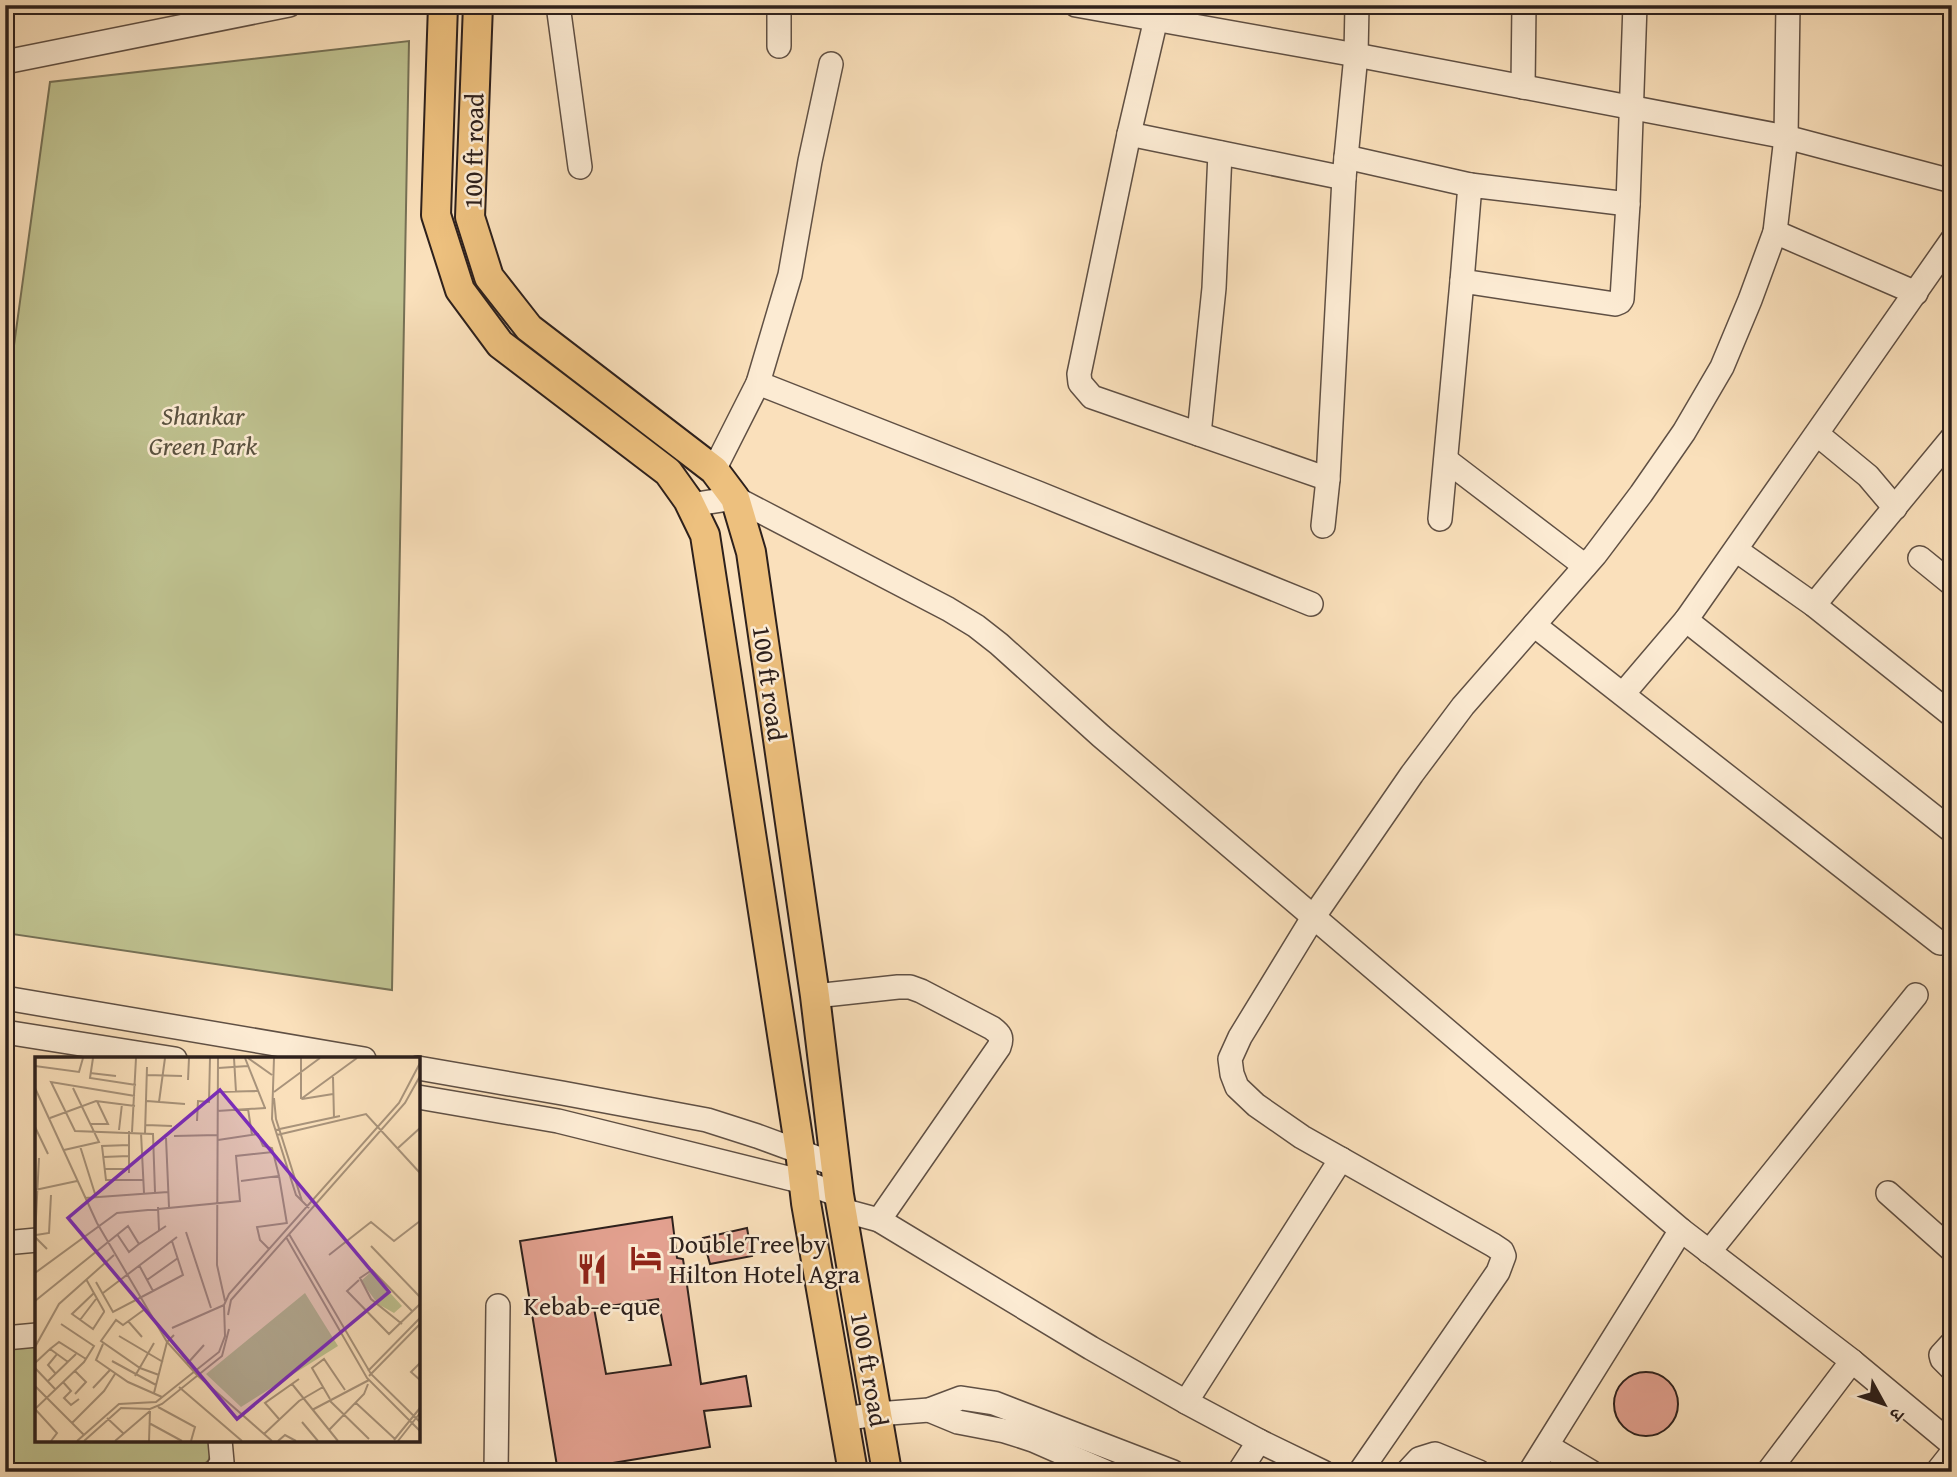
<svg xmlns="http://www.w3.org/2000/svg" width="1957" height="1477" font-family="'Gentium Book Plus','Noto Serif Devanagari',serif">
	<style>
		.green { fill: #bfc290; stroke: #767156; stroke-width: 2 }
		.building { fill: #e3a190; stroke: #2d201c; stroke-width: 2; fill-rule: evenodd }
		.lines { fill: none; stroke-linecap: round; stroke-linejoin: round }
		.minor-casing { stroke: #605044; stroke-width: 26 }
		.major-casing { stroke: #2d201c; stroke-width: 32 }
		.minor { stroke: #fcebd3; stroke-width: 23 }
		.major { stroke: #edc07e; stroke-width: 28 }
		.labels { text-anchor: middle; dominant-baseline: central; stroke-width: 5; stroke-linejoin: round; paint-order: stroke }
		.street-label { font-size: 26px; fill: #2d201c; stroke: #fcebd3 }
		.park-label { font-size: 26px; font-style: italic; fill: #59513f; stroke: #fcebd3 }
		.poi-label { font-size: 26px; fill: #2d201c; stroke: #fcebd3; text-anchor: start }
		.inset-road { fill: none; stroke: #a8937b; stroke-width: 2 }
		.view { fill: #7b2cbf; fill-opacity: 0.15; stroke: #7b2cbf; stroke-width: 3.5 }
		.inset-edge { fill: none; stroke: #2d201c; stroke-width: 3.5 }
	</style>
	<rect width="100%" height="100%" fill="#fae0bb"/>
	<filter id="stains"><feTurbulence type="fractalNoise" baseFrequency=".00286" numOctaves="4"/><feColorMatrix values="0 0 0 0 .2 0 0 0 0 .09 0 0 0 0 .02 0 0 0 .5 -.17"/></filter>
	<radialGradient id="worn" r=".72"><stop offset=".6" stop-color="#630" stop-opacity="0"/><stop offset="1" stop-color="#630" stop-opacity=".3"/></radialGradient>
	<!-- green -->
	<g class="green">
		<polygon points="409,41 392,990 5,933 5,411 50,82"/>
		<path d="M37,1346v94h176c-3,20 -1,24 -22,27l-107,5h-79v-124z"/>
	</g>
	<!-- building -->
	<g class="building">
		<path d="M672,1217l5,41 6,1 4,26 14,99 45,-8 5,30 -47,5 6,36 -152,25 -38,-231zM658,1299l13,66 -65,9 -12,-66z"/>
		<polygon points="747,1228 752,1256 710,1264 703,1238"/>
		<circle cx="1646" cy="1404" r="32"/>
	</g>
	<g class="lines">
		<defs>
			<g id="minor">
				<polyline points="558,5 580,167"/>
				<polyline points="1076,5 1356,55 1786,137 1952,181"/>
				<polyline points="1159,6 1129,134 1079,374 1080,383 1092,397 1328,479"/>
				<polyline points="779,46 779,5"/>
				<polyline points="5,62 289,5"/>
				<polyline points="1523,87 1524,5"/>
				<polyline points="1129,134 1344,178"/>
				<polyline points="1346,157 1470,185"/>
				<polyline points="1775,232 1916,293"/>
				<polyline points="1462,281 1470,185 1628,204"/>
				<polyline points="758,383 1038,493 1311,604"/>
				<polyline points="1199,434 1214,288 1220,153"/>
				<polyline points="1817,434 1868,476 1895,508"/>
				<polyline points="1446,460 1585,566"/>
				<polyline points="714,470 758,383 790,275 810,161 831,64"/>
				<polyline points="690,505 735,498 948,609 976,626 999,644 1101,736 1681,1230 1852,1361 1952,1444"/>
				<polyline points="1440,519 1462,281 1615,304 1620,302 1622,299 1628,204 1635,5"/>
				<polyline points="1323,526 1328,479 1344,178 1356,55 1357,5"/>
				<polyline points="1736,550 1814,605 1952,715"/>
				<polyline points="1920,558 1952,584"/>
				<polyline points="1814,605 1952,438"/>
				<polyline points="1686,620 1952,831"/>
				<polyline points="1534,625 1940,943"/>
				<polyline points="1623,694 1686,620 1952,240"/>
				<path d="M815,996l83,-9h12l11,4 71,37c8,6 11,9 7,19l-120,173"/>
				<polyline points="5,998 364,1059"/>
				<polyline points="5,1032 175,1059"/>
				<polyline points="418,1068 562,1093 707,1120 757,1136 836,1165"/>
				<polyline points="418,1097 558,1121 804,1182 839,1195"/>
				<polyline points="1888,1193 1952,1250"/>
				<polyline points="842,1210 879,1220 1091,1348 1186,1402"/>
				<polyline points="5,1243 37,1240"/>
				<polyline points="1709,1252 1916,995"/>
				<polyline points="5,1338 37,1335"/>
				<polyline points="1952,1343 1941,1355 1942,1359 1952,1369"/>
				<polyline points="929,1410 958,1422 1005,1431 1033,1440 1106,1472"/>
				<polyline points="844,1419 877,1414 929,1410 961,1398 994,1403 1173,1472"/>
				<polyline points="1547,1446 1591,1472"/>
				<polyline points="216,1472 222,1462 220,1440"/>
				<polyline points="496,1472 498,1306"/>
				<polyline points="1239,1472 1259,1441"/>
				<polyline points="1323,1472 1259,1441 1186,1402 1341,1159"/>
				<polyline points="1360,1472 1498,1272 1504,1256 1502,1251 1493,1245 1302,1137 1256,1105 1237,1087 1232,1074 1230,1059 1240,1037 1314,916 1412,774 1463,706 1595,555 1641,494 1684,432 1722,367 1750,300 1775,232 1786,137 1788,5"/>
				<polyline points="1407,1472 1419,1459 1435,1454 1479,1472"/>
				<polyline points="1530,1472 1681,1230"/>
				<polyline points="1768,1472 1852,1361"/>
				<polyline points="1937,1472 1952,1453"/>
			</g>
			<g id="major">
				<polyline points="443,5 436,215 460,290 500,344 668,472 688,500 705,535 800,1151 806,1203 853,1472"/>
				<polyline points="478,5 470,217 489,277 529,328 714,470 735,498 751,552 815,996 839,1195 887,1472"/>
			</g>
		</defs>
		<!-- minor casing -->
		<use href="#minor" class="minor-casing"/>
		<!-- major casing -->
		<use href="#major" class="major-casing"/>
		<!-- minor -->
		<use href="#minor" class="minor"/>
		<!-- major -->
		<use href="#major" class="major"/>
	</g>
	<!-- icons -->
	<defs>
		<symbol id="hotel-bare" viewBox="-9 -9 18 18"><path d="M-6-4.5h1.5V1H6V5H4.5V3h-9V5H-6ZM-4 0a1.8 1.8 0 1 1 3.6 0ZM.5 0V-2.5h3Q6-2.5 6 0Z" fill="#8f2418" stroke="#fcebd3" stroke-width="2.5" paint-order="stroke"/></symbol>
		<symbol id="restaurant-bare" viewBox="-9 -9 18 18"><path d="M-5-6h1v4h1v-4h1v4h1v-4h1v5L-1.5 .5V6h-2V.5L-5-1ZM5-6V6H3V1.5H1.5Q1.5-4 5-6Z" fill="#8f2418" stroke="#fcebd3" stroke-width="2.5" paint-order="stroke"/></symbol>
	</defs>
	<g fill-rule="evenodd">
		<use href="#hotel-bare" x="624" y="1236" width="44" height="44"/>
		<use href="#restaurant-bare" x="570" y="1247" width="44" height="44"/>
	</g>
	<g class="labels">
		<!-- street labels -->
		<g class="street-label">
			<text transform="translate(473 151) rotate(-89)">100 ft road</text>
			<text transform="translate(770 683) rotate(82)">100 ft road</text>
			<text transform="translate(870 1369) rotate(80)">100 ft road</text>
		</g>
		<!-- park labels -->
		<g class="park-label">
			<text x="203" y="415">Shankar<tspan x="203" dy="30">Green Park</tspan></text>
		</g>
		<!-- poi labels -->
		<g class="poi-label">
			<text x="669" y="1243">DoubleTree by<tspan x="669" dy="30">Hilton Hotel Agra</tspan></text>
			<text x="592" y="1305" text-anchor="middle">Kebab-e-que</text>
		</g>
	</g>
	<!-- overview -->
	<g transform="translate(35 1057)">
		<rect width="385" height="385" fill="#fae0bb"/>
		<path d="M336,215l31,34 -8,7 -16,-9 -17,-23zM270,236l33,53 -97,61 -35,-33z" fill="#bfc290"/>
		<path class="inset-road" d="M58,1l-3,20 46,7M183,1l-1,207 8,36M199,1l2,34M210,1l20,50M213,1l24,17M239,1l-2,61 24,76 13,13M0,9l44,6 4,-14M183,11l30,-2M55,16l26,3M112,18l35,1M298,20l1,41M153,23l1,-22M0,31l62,135 70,119 30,33 75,66M182,35l41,-1M239,35l46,-34M100,39l-84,-14 24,49 78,3 2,58M239,41l2,21 26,82M266,42l56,-41M266,42v-41M267,42l31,-5M112,44l38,3M124,45l6,-44M213,52l4,26M182,54l49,-3M15,61l46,-17 39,5M162,64l1,-20 11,1 1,-44M55,67h18l-11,-23M111,68l26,1M0,70l13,27M84,73l3,-26M240,73l65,-14M97,75l4,-74M106,76l3,60M110,76l2,-66M242,78l89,-21 54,59M139,79l44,-1M131,81l3,69M183,83l40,-6 5,12 9,2 7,28 -38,5M94,88l-27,1 4,34h37M45,89l16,51M363,91l22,-20M29,93l35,-8 -26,-54M68,100l26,-1M4,101l-4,79 12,12M69,112h24M94,116v-42M244,119l8,48M0,133l42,-9M50,141l83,-6M123,150l1,23M151,175l25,76M82,177l12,18 10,-8M254,177l82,140 49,48M1,178l13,-2 2,-38M251,180l81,141 53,53M336,189l49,51M234,192l-9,-9 -3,-13 30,-4M294,198l42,-33 23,19 26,-20M104,208l14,26M0,216l82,-60 123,-12 -4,-45 37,-4M51,222l18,32v1l-11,17 -21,-15 22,-21M112,223l31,-22M324,223l-12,11 42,43 31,-30M61,225l17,30 40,-21 30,-16 -11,-34M68,236l74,-56M0,244l93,-75 11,18 27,-18M110,252l-22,16 -7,-5 -15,21 39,27 19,7M193,258l3,-15 174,-197 15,-27M45,263l16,-21M93,264l14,16M367,267l-31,-25 -11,-21 12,-8 41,42M137,271l52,-23M84,279l44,26M68,287l-7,16 32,22 34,15M0,290l24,-43 55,-49M15,292l9,-7 27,17M77,304l44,24M0,306l15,-14 7,5M385,306l-9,9 9,8M152,307l17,-19M0,311l20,21M40,314l11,11 -11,12M333,314l52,-53M21,317l-8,-9 9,-11 11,8M100,319l19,-33M334,319l51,-52M13,324l28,-27M28,325l8,9 -7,7 7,7 8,-6M257,327l46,57M0,329l49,49M144,330l63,54M58,331l17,-18M119,336l13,-51 7,-7M295,342l-18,-31 12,-9 21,31M294,343l40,39M321,346l39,36M123,350l37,20 -4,14M277,353l57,-30M72,361l17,16M244,362l-14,-16 34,-24M267,365l16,19M37,366l32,-32 11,-17M114,366l33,18M294,373l35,-36 4,-10M229,377l35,-33 24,-14M359,383l26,-32M16,384l6,-8 -22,-24 49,-47 10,-16 -33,-22M42,384l42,-37 37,-2 63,-50 6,-16 -1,-31 5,-11 170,-191 21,-40M49,384l37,-33 29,1 12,-5 60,-48 7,-27M80,384l35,-30M114,384l1,-30M243,384l7,-6 11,6M363,384l22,-28"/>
		<path class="view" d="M185,33l169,202 -152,127 -169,-201z"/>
		<rect width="385" height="385" class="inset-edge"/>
	</g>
	<!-- margin -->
	<rect width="1957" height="1477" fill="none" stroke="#fae0bb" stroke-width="28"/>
	<rect x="7" y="7" width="1943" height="1463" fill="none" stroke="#2d201c" stroke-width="3.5"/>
	<rect x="14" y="14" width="1929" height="1449" fill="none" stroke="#2d201c" stroke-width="2"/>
	<!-- north arrow -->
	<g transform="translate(1884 1404) rotate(130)" stroke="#fcebd3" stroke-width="5" paint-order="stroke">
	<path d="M0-5L12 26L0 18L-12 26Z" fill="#2d201c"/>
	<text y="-10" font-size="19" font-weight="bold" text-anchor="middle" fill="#2d201c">उ</text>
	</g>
	<rect width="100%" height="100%" filter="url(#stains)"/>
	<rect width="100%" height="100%" fill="url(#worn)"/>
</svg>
